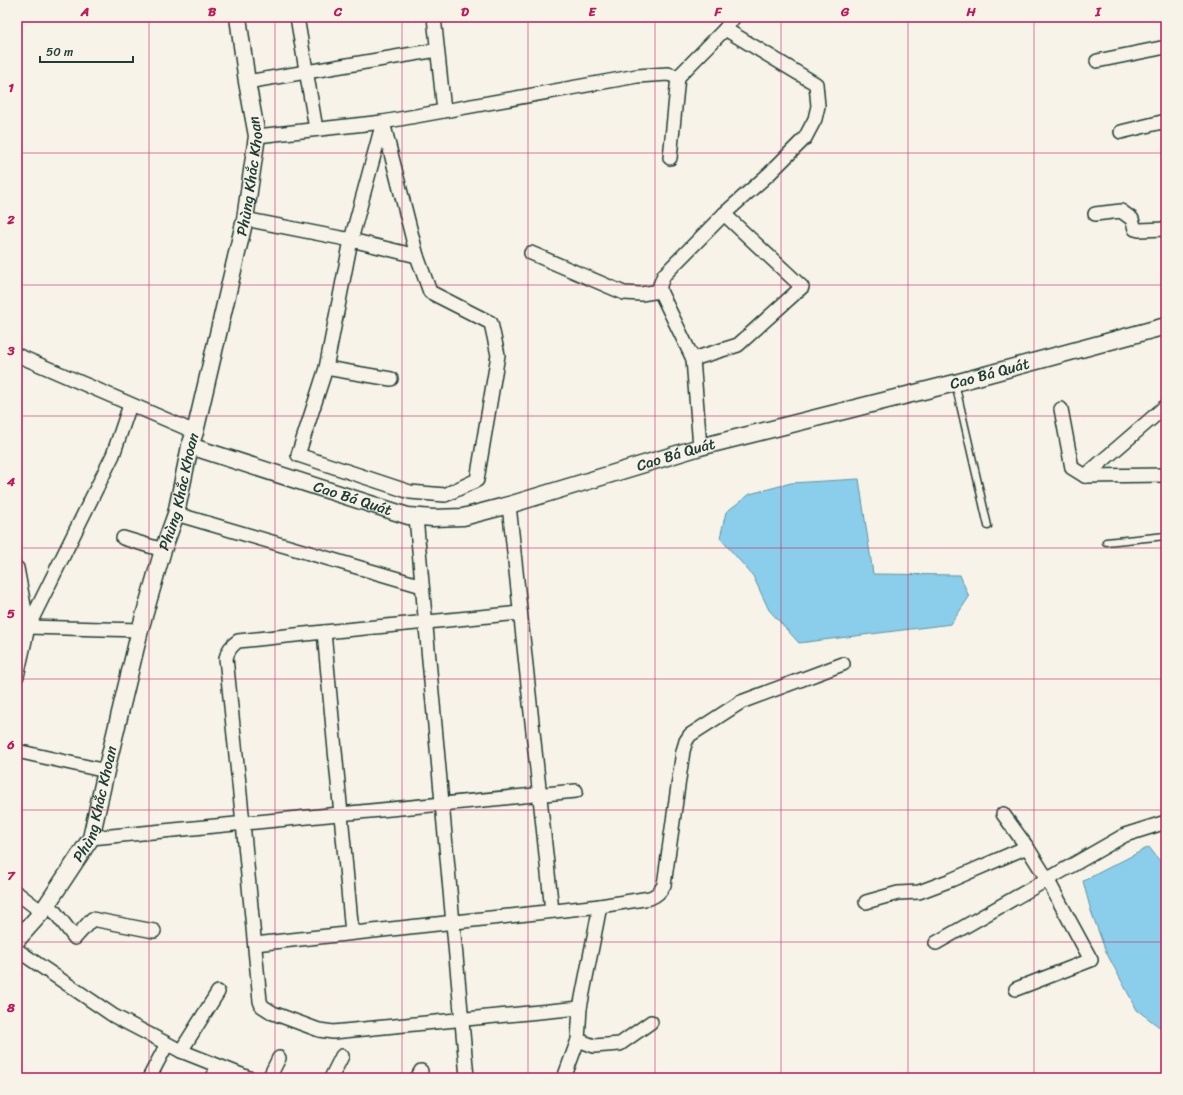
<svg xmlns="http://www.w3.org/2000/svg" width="1183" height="1095" font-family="Sriracha,sans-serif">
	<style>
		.water { fill: #8aceeb; stroke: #5f94a2 }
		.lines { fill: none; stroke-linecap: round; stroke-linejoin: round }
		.service-casing { stroke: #1f3d34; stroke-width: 9 }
		.minor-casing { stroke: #1f3d34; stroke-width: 16 }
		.tertiary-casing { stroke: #1f3d34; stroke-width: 19 }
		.service { stroke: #f7f3e8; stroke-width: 6 }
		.minor { stroke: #f7f3e8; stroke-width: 13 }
		.tertiary { stroke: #f7f3e8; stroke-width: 16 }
		.grid { fill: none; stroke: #c2185b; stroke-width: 1; stroke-opacity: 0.55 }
		.labels { text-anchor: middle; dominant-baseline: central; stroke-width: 3.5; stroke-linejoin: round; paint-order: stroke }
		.street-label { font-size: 15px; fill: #1f3d34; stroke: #f7f3e8 }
		.neatline { fill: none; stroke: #c2185b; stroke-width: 1.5 }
		.grid-label { font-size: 13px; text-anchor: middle; font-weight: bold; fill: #c2185b }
	</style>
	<rect width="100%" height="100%" fill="#f7f3e8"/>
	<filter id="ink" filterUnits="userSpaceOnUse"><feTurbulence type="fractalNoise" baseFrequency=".025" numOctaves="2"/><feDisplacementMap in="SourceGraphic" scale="8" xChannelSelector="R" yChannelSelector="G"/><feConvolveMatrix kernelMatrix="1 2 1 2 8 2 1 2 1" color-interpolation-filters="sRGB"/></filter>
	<g filter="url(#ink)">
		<!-- water -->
		<g class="water">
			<polygon points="859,479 873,574 960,575 969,597 951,624 799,643 769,610 753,576 720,538 726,512 750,494 791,483"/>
			<polygon points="1149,847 1166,869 1166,1032 1137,1010 1106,952 1091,911 1083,881"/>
		</g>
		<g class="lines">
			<defs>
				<g id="service">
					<polyline points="955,383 988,526"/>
					<polyline points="1106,542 1166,536"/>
				</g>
				<g id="minor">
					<polyline points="297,17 316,129"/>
					<polyline points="434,17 444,111"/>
					<polyline points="1097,61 1166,47"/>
					<polyline points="247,82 437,50"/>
					<polygon points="383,122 417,256 430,292 491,323 498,355 477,480 445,495 410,492 298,455 326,368 351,240"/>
					<polyline points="1121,132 1166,121"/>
					<polyline points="257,136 383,122 637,76 668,74 678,77 725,29 734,17"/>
					<polyline points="670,158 678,77"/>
					<polyline points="1095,214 1121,211 1132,219 1135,229 1139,230 1166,229"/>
					<polyline points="245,219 351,240 417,256"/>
					<polyline points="531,253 624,293 641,294 660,291"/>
					<polyline points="17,355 195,432"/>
					<polyline points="693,359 738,345 802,287 724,214"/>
					<polyline points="326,368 391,379"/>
					<polyline points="1061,409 1072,468 1085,476 1166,406"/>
					<polyline points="700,447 693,359 660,291 660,285 664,275 724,214 770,173 805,138 815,119 818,106 816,84 725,29"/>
					<polyline points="1085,476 1166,475"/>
					<polyline points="509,505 552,911"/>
					<polyline points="176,514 422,586"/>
					<polyline points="416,517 467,1077"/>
					<polyline points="123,538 163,550"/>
					<polyline points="17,568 28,627"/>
					<path d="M520,613l-196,19 -86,9c-7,5 -10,9 -12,17l17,165 17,178 2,5 11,7 46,17 14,2 247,-24"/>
					<polyline points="28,627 140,630"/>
					<polyline points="324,632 352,933"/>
					<polyline points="17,676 28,627 113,455 130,405"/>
					<polyline points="17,751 106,771"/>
					<polyline points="1003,814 1027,847 1047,879 1091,960 1016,989"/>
					<polyline points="91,838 576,791"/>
					<polyline points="17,893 42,912"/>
					<polyline points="866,902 898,893 919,892 951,880 1027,847"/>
					<polyline points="48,903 75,938 92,919 154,931"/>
					<polyline points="936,943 1125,835 1166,822"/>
					<path d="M255,944l345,-38 50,-8c7,-3 10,-6 14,-13l19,-134 3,-10 4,-6 51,-33 102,-38"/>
					<polyline points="17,950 114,1016 181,1051 249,1078"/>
					<polyline points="578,1040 594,1046 620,1044 651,1022"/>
					<polyline points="181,1051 218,992"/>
					<polyline points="149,1078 167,1044"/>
					<polyline points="213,1078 217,1066"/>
					<polyline points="269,1078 279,1058"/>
					<polyline points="331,1078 342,1056"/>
					<polyline points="417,1078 421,1071"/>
					<polyline points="564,1078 578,1040 580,1008 600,906"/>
				</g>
				<g id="tertiary">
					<path id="s1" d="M190,446l218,70 25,2 30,-1 46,-12 191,-58 255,-64 211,-57"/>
					<path id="s2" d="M17,940l25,-28 49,-74 15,-67 34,-141 23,-80 13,-36 14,-68 5,-14 50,-213 12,-83 -10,-54 -9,-65"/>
				</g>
			</defs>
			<!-- service casing -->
			<use href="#service" class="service-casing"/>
			<!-- minor casing -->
			<use href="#minor" class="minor-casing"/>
			<!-- tertiary casing -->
			<use href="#tertiary" class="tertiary-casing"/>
			<!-- service -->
			<use href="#service" class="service"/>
			<!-- minor -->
			<use href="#minor" class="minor"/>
			<!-- tertiary -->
			<use href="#tertiary" class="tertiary"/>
		</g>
	</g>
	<!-- grid -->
	<path class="grid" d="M149,17v1061M275,17v1061M402,17v1061M528,17v1061M655,17v1061M781,17v1061M908,17v1061M1034,17v1061M17,153h1149M17,285h1149M17,416h1149M17,548h1149M17,679h1149M17,810h1149M17,942h1149"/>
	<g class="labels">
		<!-- street labels -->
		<g class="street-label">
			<text stroke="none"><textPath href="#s2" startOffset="808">Phùng Khắc Khoan</textPath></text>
			<text stroke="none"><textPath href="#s1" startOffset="830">Cao Bá Quát</textPath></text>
			<text stroke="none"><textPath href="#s1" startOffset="506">Cao Bá Quát</textPath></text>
			<text stroke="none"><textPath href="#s2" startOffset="484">Phùng Khắc Khoan</textPath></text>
			<text stroke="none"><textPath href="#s1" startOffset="171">Cao Bá Quát</textPath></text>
			<text stroke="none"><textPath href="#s2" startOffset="160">Phùng Khắc Khoan</textPath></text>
		</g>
	</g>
	<!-- margin -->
	<rect width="1183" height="1095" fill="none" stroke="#f7f3e8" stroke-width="44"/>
	<!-- scale -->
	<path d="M40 56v6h93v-6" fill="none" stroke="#1f3d34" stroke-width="2"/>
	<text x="46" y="56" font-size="12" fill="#1f3d34" stroke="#f7f3e8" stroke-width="3" paint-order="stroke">50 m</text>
	<rect x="22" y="22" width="1139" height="1051" class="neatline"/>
	<g class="grid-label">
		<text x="85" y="16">A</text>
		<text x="212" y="16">B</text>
		<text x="338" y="16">C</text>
		<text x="465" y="16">D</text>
		<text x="592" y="16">E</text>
		<text x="718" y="16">F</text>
		<text x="845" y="16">G</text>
		<text x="971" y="16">H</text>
		<text x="1098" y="16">I</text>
		<text x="11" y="92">1</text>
		<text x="11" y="224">2</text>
		<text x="11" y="355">3</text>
		<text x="11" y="486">4</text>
		<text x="11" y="618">5</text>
		<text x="11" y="749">6</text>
		<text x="11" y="880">7</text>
		<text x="11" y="1012">8</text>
	</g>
</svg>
